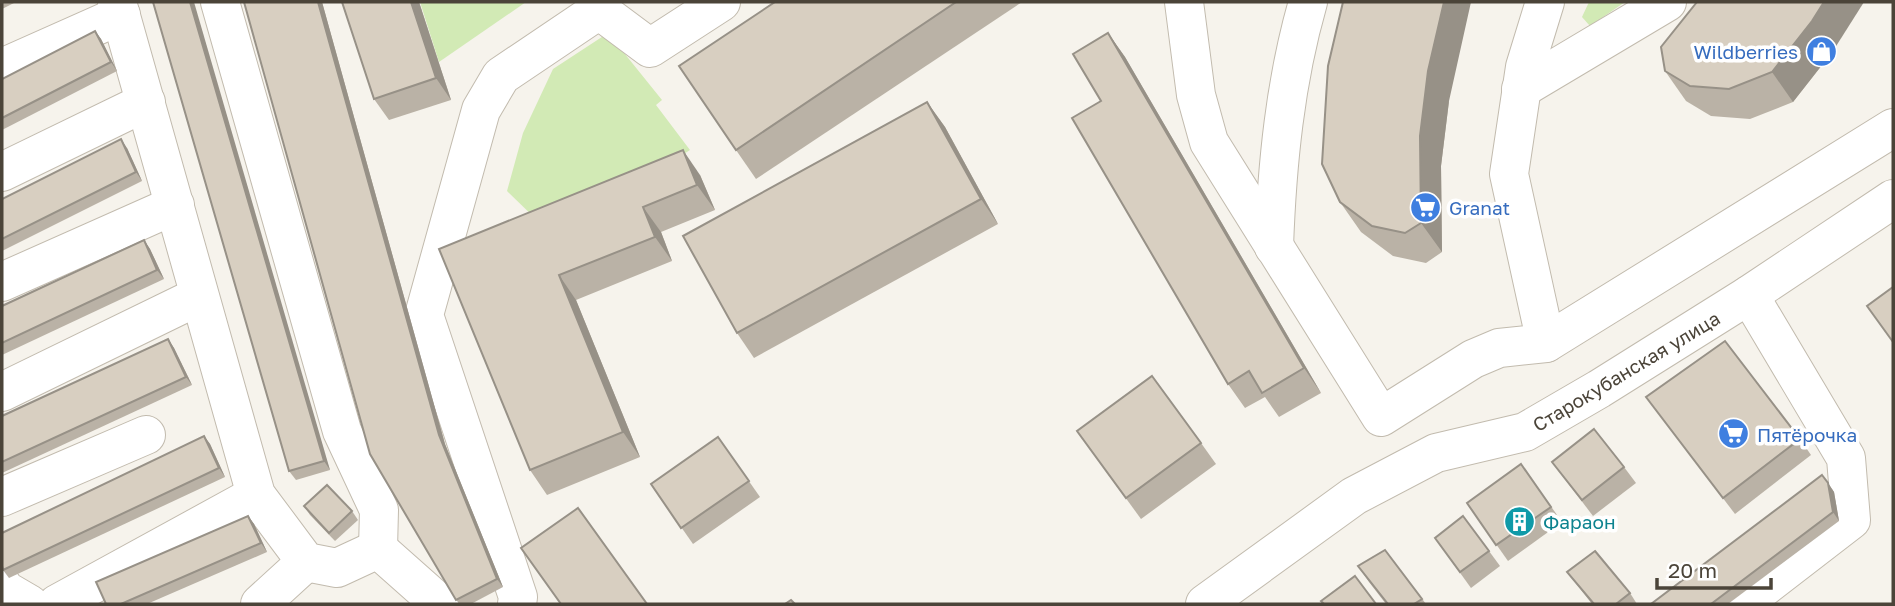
<svg xmlns="http://www.w3.org/2000/svg" width="1895" height="606" font-family="'Golos Text',sans-serif">
	<style>
		.green { fill: #d2eab5 }
		.lines { fill: none; stroke-linecap: round; stroke-linejoin: round }
		.minor-casing { stroke: #c2bbae; stroke-width: 40 }
		.minor { stroke: #fff; stroke-width: 38 }
		.wall { fill: #bab2a6 }
		.shaded-wall { fill: #979187 }
		.building { fill: #d8cfc1; stroke: #979187; stroke-width: 2 }
		.labels { text-anchor: middle; dominant-baseline: central; stroke-width: 7; stroke-linejoin: round; paint-order: stroke }
		.shop-label { font-size: 19px; fill: #366cbe; stroke: #fff; text-anchor: start }
		.street-label { font-size: 19px; fill: #4b4439; stroke: #fff }
		.culture-label { font-size: 19px; fill: #0d838f; stroke: #fff; text-anchor: start }
	</style>
	<rect width="100%" height="100%" fill="#f6f3ec"/>
	<!-- green -->
	<g class="green">
		<polygon points="420,2 526,2 439,62"/>
		<polygon points="1589,2 1625,2 1590,26 1582,17"/>
		<polygon points="608,33 662,100 656,105 690,150 624,193 541,224 507,191 523,133 553,69"/>
	</g>
	<g class="lines">
		<defs>
			<g id="minor">
				<polyline points="117,2 256,495 306,562 337,568 378,549 440,604"/>
				<polyline points="220,2 342,431 379,510 378,549"/>
				<polyline points="1184,2 1196,95 1209,142 1381,417 1473,359 1499,348 1546,343 1893,128"/>
				<polyline points="1545,2 1525,67 1509,174 1546,343"/>
				<polyline points="2,68 121,15"/>
				<polyline points="1521,89 1667,2"/>
				<polyline points="2,172 146,102"/>
				<path d="M1274,247c3,-83 11,-165 34,-245"/>
				<polyline points="2,282 175,205"/>
				<polyline points="2,392 199,296"/>
				<polyline points="2,497 146,435"/>
				<polyline points="2,585 5,590 29,604"/>
				<polyline points="57,604 256,495"/>
				<polyline points="260,604 306,562"/>
				<polyline points="517,604 518,597 424,315 481,110 501,76 599,10 650,48 721,2"/>
				<polyline points="1205,604 1354,496 1436,453 1525,432 1599,389 1749,295 1893,199"/>
				<polyline points="1742,604 1851,520 1846,458 1749,295"/>
			</g>
		</defs>
		<!-- minor casing -->
		<use href="#minor" class="minor-casing"/>
		<!-- minor -->
		<use href="#minor" class="minor"/>
	</g>
	<!-- wall -->
	<g class="wall">
		<polygon points="2,2 16,2 2,9"/>
		<polygon points="153,2 330,470 296,480 289,471"/>
		<polygon points="244,2 322,2 445,444 503,587 471,604 459,604 370,454"/>
		<polygon points="419,2 451,100 389,120 374,99"/>
		<polygon points="775,2 1022,2 756,179 736,150"/>
		<polygon points="95,31 101,39 117,71 2,130 2,79"/>
		<polygon points="1108,33 1125,57 1321,393 1279,417 1265,397 1245,408 1228,384 1101,101"/>
		<polygon points="1833,51 1793,102 1750,119 1711,116 1686,101 1665,71"/>
		<polygon points="1449,101 1441,166 1442,252 1426,263 1393,256 1361,232 1340,202"/>
		<polygon points="927,102 945,127 998,224 754,358 737,333"/>
		<polygon points="127,148 142,181 2,251 2,199"/>
		<polygon points="700,175 715,210 661,232 672,261 576,300 640,457 547,495 530,470 439,249"/>
		<polygon points="144,240 150,249 164,279 2,355 2,306"/>
		<polygon points="168,339 174,348 192,385 2,473 2,416"/>
		<polygon points="1646,397 1800,439 1811,455 1735,514"/>
		<polygon points="1077,431 1201,443 1216,464 1141,519"/>
		<polygon points="204,436 210,444 225,477 9,578 3,570"/>
		<polygon points="718,437 760,497 693,544 651,484"/>
		<polygon points="1552,462 1624,467 1636,483 1593,516"/>
		<polygon points="1521,464 1562,522 1508,561 1467,503"/>
		<polygon points="1828,483 1834,492 1839,521 1728,604 1651,604"/>
		<polygon points="304,506 352,511 358,520 335,541 310,515"/>
		<polygon points="248,516 254,524 267,552 147,604 106,604"/>
		<polygon points="1435,538 1489,551 1500,566 1471,588"/>
		<polygon points="1385,550 1426,604 1386,604 1369,582 1358,566"/>
		<polygon points="1567,572 1630,593 1637,604 1592,604"/>
	</g>
	<!-- shaded-wall -->
	<g class="shaded-wall">
		<polygon points="190,2 194,2 330,470 324,461"/>
		<polygon points="318,2 322,2 445,444 503,587 497,579 439,435"/>
		<polygon points="411,2 419,2 451,100 436,78"/>
		<polygon points="1444,2 1471,2 1449,101 1441,166 1442,252 1421,223 1420,136 1428,71"/>
		<polygon points="1824,2 1864,2 1833,51 1793,102 1772,72"/>
		<polygon points="95,31 101,39 117,71 111,62"/>
		<polygon points="1108,33 1125,57 1321,393 1304,368"/>
		<polygon points="927,102 945,127 998,224 981,199"/>
		<polygon points="121,139 127,148 142,181 136,172"/>
		<polygon points="683,150 700,175 715,210 697,185"/>
		<polygon points="643,207 661,232 672,261 655,237"/>
		<polygon points="144,240 150,249 164,279 157,270"/>
		<polygon points="559,275 576,300 640,457 623,432"/>
		<polygon points="168,339 174,348 192,385 186,377"/>
		<polygon points="204,436 210,444 225,477 219,468"/>
		<polygon points="1828,483 1834,492 1839,521 1833,512"/>
		<polygon points="248,516 254,524 267,552 261,543"/>
	</g>
	<!-- building -->
	<g class="building">
		<polygon points="153,2 190,2 324,461 289,471"/>
		<polygon points="244,2 318,2 439,435 497,579 456,600 370,454"/>
		<polygon points="342,2 411,2 436,78 374,99"/>
		<polygon points="775,2 956,2 736,150 679,66"/>
		<polygon points="1343,2 1444,2 1428,71 1420,136 1421,223 1405,233 1372,226 1340,202 1322,164 1328,66"/>
		<polygon points="1697,2 1824,2 1812,21 1772,72 1729,89 1690,86 1665,71 1661,47"/>
		<polygon points="95,31 111,62 2,118 2,79"/>
		<polygon points="1108,33 1304,368 1262,393 1249,371 1228,384 1072,118 1101,101 1073,54"/>
		<polygon points="927,102 981,199 737,333 683,236"/>
		<polygon points="121,139 136,172 2,239 2,199"/>
		<polygon points="683,150 697,185 643,207 655,237 559,275 623,432 530,470 439,249"/>
		<polygon points="144,240 157,270 2,343 2,306"/>
		<polygon points="1893,287 1893,342 1867,306"/>
		<polygon points="168,339 186,377 2,462 2,416"/>
		<polygon points="1725,341 1800,439 1723,498 1646,397"/>
		<polygon points="1152,376 1201,443 1126,498 1077,431"/>
		<polygon points="1594,429 1624,467 1582,500 1552,462"/>
		<polygon points="204,436 219,468 3,570 2,566 2,533"/>
		<polygon points="718,437 749,481 681,528 651,484"/>
		<polygon points="1521,464 1551,507 1496,545 1467,503"/>
		<polygon points="1822,475 1828,483 1833,512 1711,604 1651,604"/>
		<polygon points="327,485 352,511 329,533 304,506"/>
		<polygon points="578,508 647,604 561,604 521,548"/>
		<polygon points="248,516 261,543 121,604 106,604 96,582"/>
		<polygon points="1463,516 1489,551 1460,572 1435,538"/>
		<polygon points="1385,550 1422,599 1414,604 1388,604 1358,566"/>
		<polygon points="1595,551 1630,593 1616,604 1594,604 1567,572"/>
		<polygon points="1355,576 1376,604 1324,604 1321,601"/>
		<polygon points="791,600 795,604 785,604"/>
	</g>
	<!-- icons -->
	<defs>
		<symbol id="shop-disc" viewBox="-11 -11 22 22"><circle r="9.5" fill="#3f7fe0" stroke="#fff"/><path d="M-5-2.5h2.3a2.7 3.5 0 0 1 5.4 0H5L5.5 6h-11ZM-1.5-2.5h3a1.5 2.3 0 0 0-3 0Z" fill="#fff"/></symbol>
		<symbol id="supermarket-disc" viewBox="-11 -11 22 22"><circle r="9.5" fill="#3f7fe0" stroke="#fff"/><path d="M-6-5.5h2.5l.6 2H6L4.5 2H-2.5L-4.4-4H-6ZM-1.5 3.2a1.3 1.3 0 1 0 .1 0ZM3 3.2a1.3 1.3 0 1 0 .1 0Z" fill="#fff"/></symbol>
		<symbol id="building-disc" viewBox="-11 -11 22 22"><circle r="9.5" fill="#0f9aa8" stroke="#fff"/><path d="M-4-6H4V6H1V3H-1V6H-4ZM-2.5-4.3h1.7v1.8h-1.7ZM.8-4.3h1.7v1.8H.8ZM-2.5-1h1.7V.8h-1.7ZM.8-1h1.7V.8H.8Z" fill="#fff"/></symbol>
	</defs>
	<g fill-rule="evenodd">
		<use href="#shop-disc" x="1804" y="34" width="35" height="35"/>
		<use href="#supermarket-disc" x="1408" y="190" width="35" height="35"/>
		<use href="#supermarket-disc" x="1716" y="416" width="35" height="35"/>
		<use href="#building-disc" x="1502" y="504" width="35" height="35"/>
	</g>
	<g class="labels">
		<!-- shop labels -->
		<g class="shop-label">
			<text x="1798" y="51" text-anchor="end">Wildberries</text>
			<text x="1449" y="207">Granat</text>
			<text x="1757" y="434">Пятёрочка</text>
		</g>
		<!-- street labels -->
		<g class="street-label">
			<text transform="translate(1626 371) rotate(-31)">Старокубанская улица</text>
		</g>
		<!-- culture labels -->
		<g class="culture-label">
			<text x="1543" y="521">Фараон</text>
		</g>
	</g>
	<!-- border -->
	<rect width="1895" height="606" fill="none" stroke="#4b4439" stroke-width="7"/>
	<!-- scale -->
	<path d="M1657 578v10h114v-10" fill="none" stroke="#4b4439" stroke-width="3.5"/>
	<text x="1668" y="578" font-size="21" fill="#4b4439" stroke="#ffffff" stroke-width="5" paint-order="stroke">20 m</text>
</svg>
